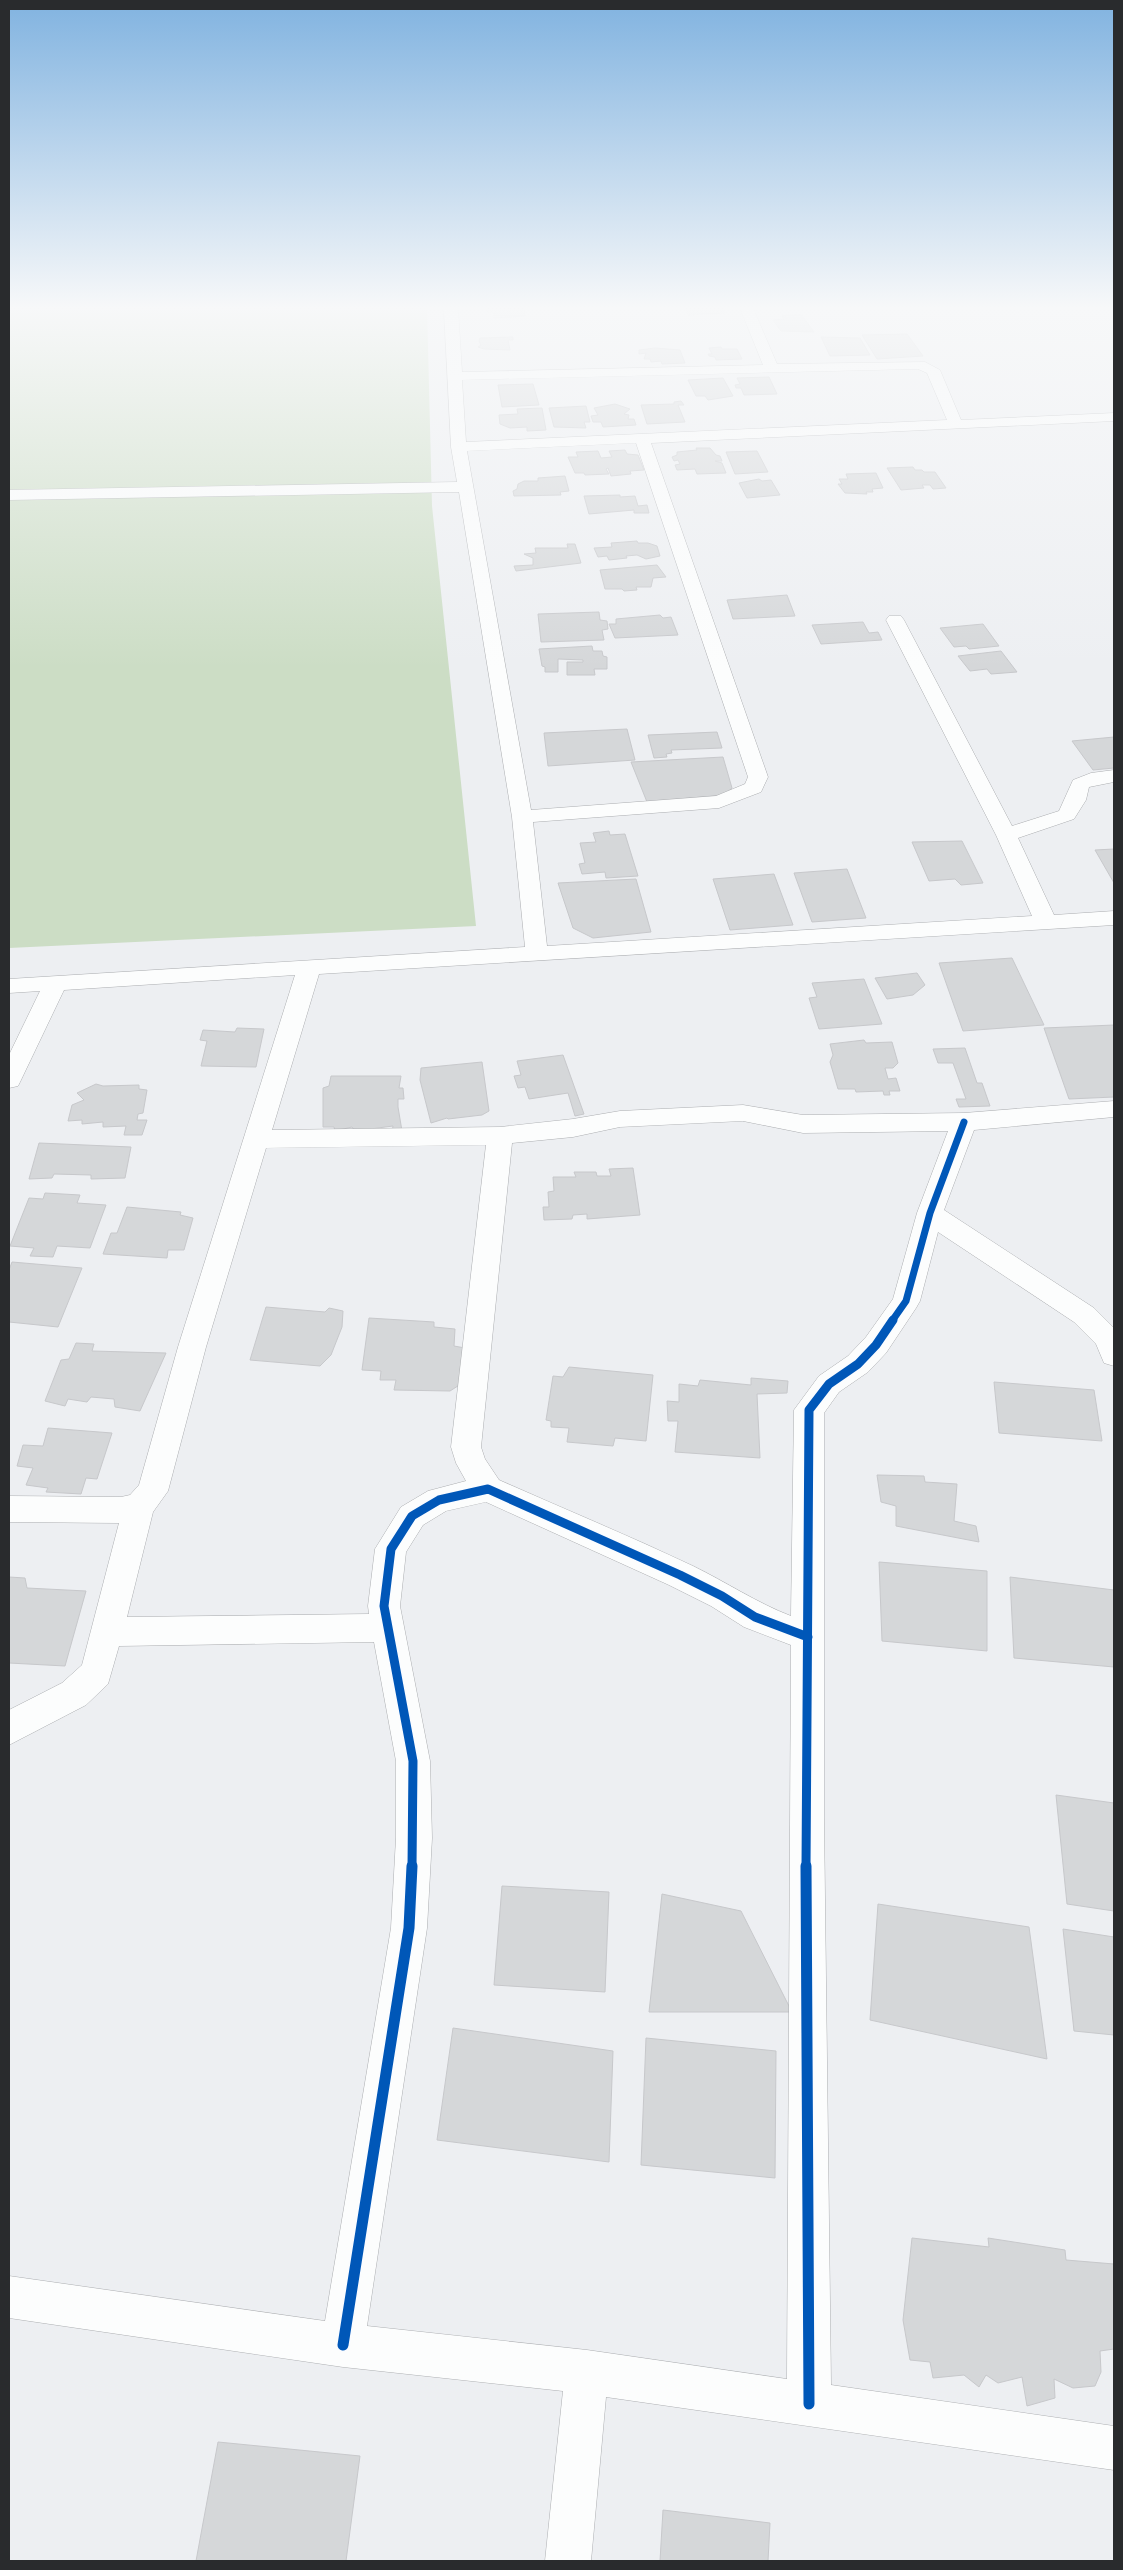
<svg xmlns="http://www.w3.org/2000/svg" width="1123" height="2570" font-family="'Work Sans',sans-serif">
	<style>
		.green { fill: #ccddc5 }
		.building { fill: #d5d7d9; stroke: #c7c8cb }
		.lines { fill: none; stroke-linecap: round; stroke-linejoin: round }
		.minor-casing { stroke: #acaeb1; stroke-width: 1 }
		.minor { fill: #fcfdfd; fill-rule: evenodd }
		.cycleway-far2-casing { stroke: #fafcff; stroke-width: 9 }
		.cycleway-far1-casing { stroke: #fafcff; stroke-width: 12 }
		.cycleway-casing { stroke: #fafcff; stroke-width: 14 }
		.cycleway-far2 { stroke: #0057b8; stroke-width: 7 }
		.cycleway-far1 { stroke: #0057b8; stroke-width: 9 }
		.cycleway { stroke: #0057b8; stroke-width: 11 }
	</style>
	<rect width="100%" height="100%" fill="#edeff2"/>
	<!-- green -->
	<polygon class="green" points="9,308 427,308 432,506 476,926 9,948"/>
	<!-- building -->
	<g class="building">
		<polygon points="488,308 524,308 525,316 494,318 494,313 487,312"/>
		<polygon points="686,308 723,308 724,313 688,315"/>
		<polygon points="801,314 814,332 781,331 773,320 784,319 782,316"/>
		<polygon points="907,334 923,356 877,359 862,335"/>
		<polygon points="513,337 513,340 508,340 510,350 484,349 478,347 481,345 479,341 480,338"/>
		<polygon points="821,337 860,338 870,355 830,356"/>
		<polygon points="721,347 722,349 737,349 742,359 716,360 715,357 709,356 708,354 712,354 709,348"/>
		<polygon points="655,348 680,350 685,363 662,364 661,361 651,362 650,359 644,359 646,353 639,354 639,350"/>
		<polygon points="769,377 777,394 744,395 741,388 736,388 735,385 740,384 737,378"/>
		<polygon points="723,378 733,396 708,400 705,396 696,396 688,380"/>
		<polygon points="533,384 539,405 502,407 498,385"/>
		<polygon points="681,401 684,405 678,405 685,422 647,424 641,405 674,404 674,402"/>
		<polygon points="615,404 630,409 624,414 629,415 628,419 634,419 636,425 603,427 601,422 593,422 591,416 598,415 594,408"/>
		<polygon points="586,406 590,422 584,422 586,428 554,427 549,408"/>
		<polygon points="542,408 546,430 527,431 527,427 510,428 500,424 499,415 518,414 517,409"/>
		<polygon points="696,448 710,448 716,455 720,456 722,461 715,461 722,463 726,473 697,474 695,469 677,470 675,465 680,464 678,460 674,461 672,457 677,455 677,452 697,450"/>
		<polygon points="625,450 627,454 638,455 644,470 630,471 631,474 611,476 608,468 606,469 609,474 585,475 584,473 575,473 568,457 578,457 576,452 598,451 601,458 612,457 609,451"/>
		<polygon points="757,451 768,472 735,474 726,452"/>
		<polygon points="913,467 915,470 922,470 924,472 935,472 946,488 933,489 930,485 922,485 924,488 901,490 887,468"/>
		<polygon points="876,473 883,488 872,489 873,492 866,492 867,494 845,493 838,484 842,484 839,479 848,479 846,474"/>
		<polygon points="565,476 569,491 560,492 561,495 514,496 513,491 517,489 518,484 524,481 538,481 538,478"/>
		<polygon points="759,479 762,481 771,480 780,495 747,498 739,483"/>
		<polygon points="620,495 620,497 635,496 638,506 647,505 649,513 634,513 634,510 589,514 584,496"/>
		<polygon points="637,541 638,543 648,543 657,546 660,556 646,559 637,555 626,556 627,558 609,560 607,556 598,557 594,548 612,547 611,543"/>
		<polygon points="567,544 575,544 581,563 516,571 514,566 533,565 533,558 524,554 536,553 535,548 568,548"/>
		<polygon points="657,565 666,577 653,578 651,587 636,587 637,590 624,591 622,589 605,589 600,570"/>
		<polygon points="787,595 795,616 733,619 727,600"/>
		<polygon points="599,612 600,620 607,621 608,629 602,630 604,640 541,642 538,614"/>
		<polygon points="660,615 663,618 671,617 678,635 615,638 609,624 616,624 616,619"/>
		<polygon points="863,622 869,633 878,632 882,640 821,644 812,625"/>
		<polygon points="983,624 999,646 969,649 966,646 954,647 940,628"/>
		<polygon points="592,646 593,651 602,651 603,656 607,657 607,669 594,669 595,675 567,675 567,662 583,662 583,660 558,659 558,672 545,672 545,667 542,666 539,649"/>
		<polygon points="1001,651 1017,672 991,674 987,669 970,671 958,656"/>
		<polygon points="627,729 635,760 548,766 544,733"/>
		<polygon points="717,732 722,748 671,750 672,753 666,754 667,757 654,758 648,735"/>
		<polygon points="1114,737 1114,768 1093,770 1072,741"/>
		<polygon points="723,757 732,788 724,795 647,802 631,762"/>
		<polygon points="609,831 610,835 625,834 638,876 606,878 605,872 582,874 579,864 585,863 580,843 596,842 593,833"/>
		<polygon points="962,841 983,883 961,885 955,879 929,881 912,842"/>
		<polygon points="1114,849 1114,883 1095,850"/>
		<polygon points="847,869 866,918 812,922 794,873"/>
		<polygon points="774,874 793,925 730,930 713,879"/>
		<polygon points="636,879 651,932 593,938 573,928 558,883"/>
		<polygon points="1012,958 1044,1025 963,1031 939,963"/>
		<polygon points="917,973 925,985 913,995 887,999 875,978"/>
		<polygon points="864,979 882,1024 819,1029 809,998 817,997 812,983"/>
		<polygon points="1114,1025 1114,1097 1069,1099 1044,1028"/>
		<polygon points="237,1028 264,1029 256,1067 201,1066 207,1041 200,1040 203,1030 235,1032"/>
		<polygon points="864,1040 866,1043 892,1042 898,1063 893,1068 885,1068 888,1079 896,1078 900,1091 889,1091 890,1095 884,1095 883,1091 856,1092 855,1089 838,1089 830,1062 833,1055 830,1044"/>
		<polygon points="965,1048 977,1083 982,1083 990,1106 959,1107 956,1099 966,1099 953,1063 938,1063 933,1049"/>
		<polygon points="563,1055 584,1114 575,1116 568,1093 529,1099 525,1087 518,1088 514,1076 521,1075 517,1061"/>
		<polygon points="482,1062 489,1111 482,1115 448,1119 447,1118 431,1123 420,1080 421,1068"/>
		<polygon points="331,1076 401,1076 399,1088 403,1088 404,1099 398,1099 398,1107 402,1131 392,1132 393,1126 355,1131 352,1127 335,1131 334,1127 323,1127 323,1088 329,1086"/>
		<polygon points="96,1084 103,1086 139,1085 139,1089 147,1090 143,1113 138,1114 137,1120 147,1120 142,1135 124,1135 126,1126 103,1127 103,1122 82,1124 82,1120 68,1121 72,1105 84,1100 77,1093"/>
		<polygon points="39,1143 131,1147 125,1178 91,1179 91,1175 54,1174 52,1178 29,1179"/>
		<polygon points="633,1168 640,1215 587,1219 587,1214 573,1215 572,1219 544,1220 543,1207 549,1207 548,1192 554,1191 553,1177 576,1177 574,1172 596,1172 597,1176 611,1176 609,1169"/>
		<polygon points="45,1193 80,1195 77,1203 106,1205 90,1248 57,1246 53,1257 30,1256 34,1248 10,1246 29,1198 43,1199"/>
		<polygon points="127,1207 181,1212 180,1215 193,1218 184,1250 168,1250 167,1258 103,1254 111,1233 117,1233"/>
		<polygon points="12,1262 82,1268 58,1327 9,1322 9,1270"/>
		<polygon points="266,1307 325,1312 329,1308 343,1311 342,1327 331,1355 320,1366 250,1360"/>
		<polygon points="369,1318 434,1322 434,1327 455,1329 454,1346 465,1348 461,1384 450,1391 394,1390 396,1380 380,1380 381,1371 362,1370"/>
		<polygon points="76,1343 94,1344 92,1351 166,1353 140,1411 115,1407 114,1399 91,1397 87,1402 68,1399 65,1406 45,1401 61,1360 69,1359"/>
		<polygon points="569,1367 653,1375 646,1441 615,1438 613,1446 567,1442 569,1428 551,1427 551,1421 546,1420 553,1376 563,1377"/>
		<polygon points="751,1378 788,1381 787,1393 757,1394 760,1458 675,1452 678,1421 668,1421 667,1401 679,1402 679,1384 698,1386 700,1380 751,1385"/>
		<polygon points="994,1382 1094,1390 1102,1441 999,1433"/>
		<polygon points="48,1428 112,1433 97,1479 86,1478 81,1494 46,1492 48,1488 26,1485 33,1468 17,1466 23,1445 43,1446"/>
		<polygon points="877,1475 924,1476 925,1482 957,1484 954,1521 976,1526 979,1542 896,1526 896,1506 881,1502"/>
		<polygon points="879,1562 987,1571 987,1651 882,1641"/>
		<polygon points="9,1577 25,1578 27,1588 86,1591 65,1666 9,1663"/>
		<polygon points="1010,1577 1114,1590 1114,1667 1014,1658"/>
		<polygon points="1056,1795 1114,1803 1114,1911 1067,1904"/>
		<polygon points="502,1886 609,1892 605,1992 494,1985"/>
		<polygon points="662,1894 741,1911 792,2012 649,2012"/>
		<polygon points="878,1904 1029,1927 1047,2059 870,2020"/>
		<polygon points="1063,1929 1114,1937 1114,2035 1074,2031"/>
		<polygon points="453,2028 613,2051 609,2162 437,2140"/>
		<polygon points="646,2038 776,2051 775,2178 641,2165"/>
		<polygon points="912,2238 989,2247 988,2238 1065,2250 1066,2260 1114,2264 1114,2349 1100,2351 1101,2372 1095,2386 1073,2388 1054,2379 1055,2398 1027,2406 1022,2377 998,2383 986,2375 979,2387 964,2375 933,2378 930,2362 910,2360 903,2320"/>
		<polygon points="218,2442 360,2456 346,2561 196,2561"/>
		<polygon points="663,2510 770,2523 768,2561 660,2561"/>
	</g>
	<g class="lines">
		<defs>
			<path id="minor" d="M444,308h14l4,64 301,-7 -23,-57h13l24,56 148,-2 15,8 21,50 153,-7v8l-463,22 117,334 -7,15 -42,16 -186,14 14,124 485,-30 -36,-81 -110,-215 3,-4h12l3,4 108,206 47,-15 14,-31 18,-7 23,-3v12l-25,5 -3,13 -12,19 -56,19 36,77 60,-4v14l-795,49 -47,156 228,-3 73,-8 47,-8 123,-6 60,10 161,-2 150,-12v16l-140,13 -30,80 150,98 20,20v38l-10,-3 -8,-19 -22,-22 -136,-90 -18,69 -4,7 -30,45 -18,19 -29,20 -15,21v405l7,567 283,41v44l-508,-73 -15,164h-46l18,-170 -220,-24 -334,-49v-42l316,45 66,-393 5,-90v-77l-22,-119 -255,4 -11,38 -22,21 -77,40v-35l53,-27 20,-18 37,-142 -110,-1v-26l112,1 9,-2 9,-10 39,-138 117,-372 -231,15 -43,90 -3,6 -9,2v-33l31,-64 -31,2v-14l516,-32 -13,-130 -53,-325 -450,8v-10l448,-8 -6,-35zM918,369l9,4 20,47 -481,22 -4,-62zM636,443l112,334 -3,7 -29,12 -185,14 -64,-359zM743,1121l60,12 145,-2 -31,82 -24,86 -27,38 -18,19 -29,20 -25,34 -3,206c-34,-13 -65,-34 -98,-50 -63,-30 -129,-57 -194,-86l-14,-21 -4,-12 31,-304 61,-6 47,-10zM486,1145l-35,302 5,16 10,18 -38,10 -27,16 -26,42 -7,57 1,8 -242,3 26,-105 15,-21 38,-144 60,-199zM486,1502l183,83 42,21 33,21 47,18 -4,734 -200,-29 -220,-24 60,-398 5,-90 -2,-77 -30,-155 6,-54 17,-27 23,-14z"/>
		</defs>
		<!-- minor casing -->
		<use href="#minor" class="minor-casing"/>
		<!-- minor -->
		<use href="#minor" class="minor"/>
		<defs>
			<polyline id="cycleway-far2" points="892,1321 906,1301 930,1213 964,1122"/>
			<g id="cycleway-far1">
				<polyline points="412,1868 413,1761 384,1606 391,1549 412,1516 439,1500 488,1489 680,1575 722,1596 755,1617 808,1637"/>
				<polyline points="806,1868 809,1410 829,1384 858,1364 876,1345 893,1320"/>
			</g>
			<g id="cycleway">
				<polyline points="806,1866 809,2404"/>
				<polyline points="343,2345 409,1928 412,1866"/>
			</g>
		</defs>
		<!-- cycleway-far2 casing -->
		<use href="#cycleway-far2" class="cycleway-far2-casing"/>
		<!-- cycleway-far1 casing -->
		<use href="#cycleway-far1" class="cycleway-far1-casing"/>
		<!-- cycleway casing -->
		<use href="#cycleway" class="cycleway-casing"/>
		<!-- cycleway-far2 -->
		<use href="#cycleway-far2" class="cycleway-far2"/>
		<!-- cycleway-far1 -->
		<use href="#cycleway-far1" class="cycleway-far1"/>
		<!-- cycleway -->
		<use href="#cycleway" class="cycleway"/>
	</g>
	<!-- sky -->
	<linearGradient id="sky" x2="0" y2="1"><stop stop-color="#81b3e0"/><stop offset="0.46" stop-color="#f7f8f9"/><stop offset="1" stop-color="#f7f8f9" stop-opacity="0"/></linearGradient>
	<rect width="1123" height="668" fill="url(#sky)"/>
	<!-- border -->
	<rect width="1123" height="2570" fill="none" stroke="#292b2d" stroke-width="20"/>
</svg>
